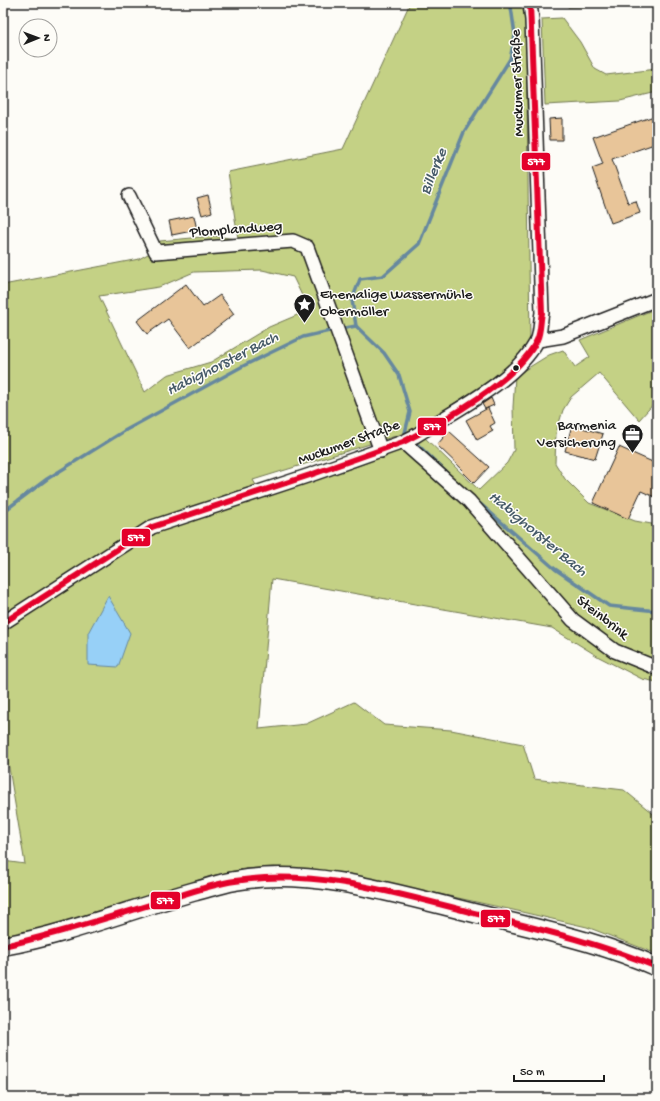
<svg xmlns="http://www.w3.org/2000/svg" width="660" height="1101" font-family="'Gochi Hand',sans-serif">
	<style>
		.green { fill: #c4d185; stroke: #707650; fill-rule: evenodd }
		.water { fill: #97d0f7; stroke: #66889f }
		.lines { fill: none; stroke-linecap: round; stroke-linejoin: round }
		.stream { stroke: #66889f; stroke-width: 3.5 }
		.building { fill: #e8c599; stroke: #1c1c1c }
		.street-casing { stroke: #1c1c1c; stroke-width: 16 }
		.secondary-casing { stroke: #1c1c1c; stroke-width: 21 }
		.street { stroke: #fdfcf7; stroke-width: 13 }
		.secondary { stroke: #fdfcf7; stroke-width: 18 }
		.bus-1-casing { stroke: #fdfcf7; stroke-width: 9 }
		.bus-1 { stroke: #e4002b; stroke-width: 6 }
		.bus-dot { fill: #1c1c1c; stroke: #fdfcf7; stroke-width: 1.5 }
		.labels { text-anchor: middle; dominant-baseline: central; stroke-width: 3; stroke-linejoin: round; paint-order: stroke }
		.street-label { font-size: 15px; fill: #1c1c1c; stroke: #fdfcf7 }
		.poi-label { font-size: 15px; fill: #1c1c1c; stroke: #fdfcf7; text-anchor: start }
		.water-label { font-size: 16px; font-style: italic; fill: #475b69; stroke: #fdfcf7 }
		.line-badge { stroke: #fdfcf7; stroke-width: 1.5 }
		.badge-label { font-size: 11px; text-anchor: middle; font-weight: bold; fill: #fff }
	</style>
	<rect width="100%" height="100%" fill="#fdfcf7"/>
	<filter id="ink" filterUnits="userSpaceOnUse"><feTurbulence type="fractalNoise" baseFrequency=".025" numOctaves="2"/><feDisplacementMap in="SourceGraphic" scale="8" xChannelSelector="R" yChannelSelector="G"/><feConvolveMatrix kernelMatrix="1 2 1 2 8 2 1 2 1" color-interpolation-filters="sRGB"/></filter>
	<g filter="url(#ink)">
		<!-- green -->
		<g class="green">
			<path d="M410,3h111l5,19 4,318 -19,26 -99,65 -159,49 9,16c54,-17 113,-31 161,-60l56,54 28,-27 7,-13 -1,-43 2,-31 34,-21 14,-5 12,17 15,-10 -10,-17 77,-32v92l-18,20 -40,-47 -28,24 -8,13 -7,23 -1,30 10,16 24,24 46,18 22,4v157l-15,-3 -43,-22 -47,-29 -280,-49 -13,150 47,-5 48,-22 30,23 67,5 72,14 11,35 90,11 33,27v137l-70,-27 -74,-17 -165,-36 -75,-7 -29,2 -33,7 -177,57 -31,6v-78l22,3 -18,-108 -4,-12v-459l136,-26 16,-9 5,-9 53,-5 25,3 -10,-67 115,-23zM262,270l31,7 16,33 -40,17 -58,35 -44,13 -22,17 -46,-96 60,-9 35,-15z"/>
			<polygon points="566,3 657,3 657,5 568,7"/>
			<polygon points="562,18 580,42 595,69 606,75 657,69 657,92 620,101 545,105 542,19"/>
		</g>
		<!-- water -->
		<polygon class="water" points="108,596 130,633 118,667 88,665 88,633"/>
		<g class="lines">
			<!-- stream -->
			<g class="stream">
				<polyline points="356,326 352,300 360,279 383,276 419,244 464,132 510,59 515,35 511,7 513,3"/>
				<polyline points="340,329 356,326 384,353 399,375 410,412 405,433"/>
				<polyline points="418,445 448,474"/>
				<polyline points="477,501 555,569 609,606 657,611"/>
				<polyline points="3,512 47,479 126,430 243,366 303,337 334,330"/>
			</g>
		</g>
		<!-- building -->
		<g class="building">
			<polygon points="657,115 657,143 612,159 628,203 636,201 640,213 611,223 592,168 603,164 593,137"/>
			<polygon points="562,118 562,140 550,140 549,119"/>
			<polygon points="208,195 212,212 202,215 197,198"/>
			<polygon points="194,216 197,230 172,235 169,221"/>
			<polygon points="186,284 203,307 220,295 234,314 190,348 168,319 147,334 137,321"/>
			<polygon points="491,398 494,405 485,409 482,404"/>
			<polygon points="488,408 495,423 490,426 493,431 477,440 466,420"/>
			<polygon points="572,425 603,434 595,459 565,451"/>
			<polygon points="449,431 489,467 474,483 462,471 463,470 437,445"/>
			<polygon points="619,447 657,464 657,498 641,491 628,519 593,503"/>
		</g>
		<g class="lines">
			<defs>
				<g id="street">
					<polyline points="129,196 156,252 293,241 307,247 381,451"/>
					<polyline points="538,340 563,336 657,299"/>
					<polyline points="403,442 469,501 573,620 615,651 657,668"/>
					<path d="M3,623l149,-96 158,-52 93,-33 12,-6c37,-24 101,-55 122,-95 4,-8 3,-20 5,-28l-10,-293 -2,-17"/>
				</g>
				<path id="secondary" d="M3,946c66,-12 128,-37 193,-55 12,-3 26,-8 39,-10 77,-15 172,16 247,34 59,15 119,27 175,52"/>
			</defs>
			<!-- street casing -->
			<use href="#street" class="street-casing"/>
			<!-- secondary casing -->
			<use href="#secondary" class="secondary-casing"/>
			<!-- street -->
			<use href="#street" class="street"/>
			<!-- secondary -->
			<use href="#secondary" class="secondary"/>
			<defs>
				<g id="bus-1">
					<path d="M3,623l149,-96 158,-52 93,-33c38,-19 116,-63 134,-102 4,-8 3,-18 5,-27l-12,-310"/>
					<path d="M3,946c51,-11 100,-27 150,-42 27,-8 54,-19 82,-23 82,-13 164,13 243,33 61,15 121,29 179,53"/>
				</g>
			</defs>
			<!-- bus-1 casing -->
			<use href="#bus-1" class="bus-1-casing"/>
			<!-- bus-1 -->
			<use href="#bus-1" class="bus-1"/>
		</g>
	</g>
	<!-- icons -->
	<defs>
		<symbol id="sight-pin" viewBox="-11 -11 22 30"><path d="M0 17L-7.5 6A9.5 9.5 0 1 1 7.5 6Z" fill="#1c1c1c" stroke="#fdfcf7"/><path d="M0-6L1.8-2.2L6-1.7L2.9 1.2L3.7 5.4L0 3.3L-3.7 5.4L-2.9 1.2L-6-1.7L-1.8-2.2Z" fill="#fff"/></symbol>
		<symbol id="office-pin" viewBox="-11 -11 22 30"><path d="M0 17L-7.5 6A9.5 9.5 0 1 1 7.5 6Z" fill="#1c1c1c" stroke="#fdfcf7"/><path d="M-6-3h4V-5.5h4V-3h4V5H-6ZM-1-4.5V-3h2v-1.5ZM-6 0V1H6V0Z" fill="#fff"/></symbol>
	</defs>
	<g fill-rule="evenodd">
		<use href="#sight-pin" x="292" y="292" width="25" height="34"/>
		<use href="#office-pin" x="620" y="422" width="25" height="34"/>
	</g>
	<!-- markers -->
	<circle class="bus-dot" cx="516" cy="368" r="3.5"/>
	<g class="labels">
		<!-- street labels -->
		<g class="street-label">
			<text transform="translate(518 83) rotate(-92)">Muckumer Straße</text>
			<text transform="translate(236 230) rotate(-4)">Plomplandweg</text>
			<text transform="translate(349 443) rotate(-20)">Muckumer Straße</text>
			<text transform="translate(602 618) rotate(38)">Steinbrink</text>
		</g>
		<!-- poi labels -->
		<g class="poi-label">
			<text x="320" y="295">Ehemalige Wassermühle<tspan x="320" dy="17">Obermöller</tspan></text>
			<text x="616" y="426" text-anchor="end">Barmenia<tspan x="616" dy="17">Versicherung</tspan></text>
		</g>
		<!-- water labels -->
		<g class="water-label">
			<text transform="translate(435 172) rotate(-68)">Billerke</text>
			<text transform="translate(223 365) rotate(-27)">Habighorster Bach</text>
			<text transform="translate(537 535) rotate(40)">Habighorster Bach</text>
		</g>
	</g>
	<g class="line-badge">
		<rect x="521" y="152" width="30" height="19" rx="4" fill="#e4002b"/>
		<rect x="417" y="417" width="30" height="19" rx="4" fill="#e4002b"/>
		<rect x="121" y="528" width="30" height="19" rx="4" fill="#e4002b"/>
		<rect x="150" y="891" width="31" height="19" rx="4" fill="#e4002b"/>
		<rect x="480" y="909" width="31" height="19" rx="4" fill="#e4002b"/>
	</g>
	<g class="badge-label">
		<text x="536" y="165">577</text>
		<text x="432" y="430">577</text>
		<text x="136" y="541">577</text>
		<text x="165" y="904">577</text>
		<text x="496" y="922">577</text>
	</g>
	<!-- margin -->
	<rect width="660" height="1101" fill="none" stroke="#fdfcf7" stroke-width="16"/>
	<rect x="8" y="8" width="644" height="1085" fill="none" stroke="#1c1c1c" stroke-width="1.5" filter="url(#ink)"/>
	<!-- north arrow -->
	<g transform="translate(38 38) rotate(89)"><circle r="19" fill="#fdfcf7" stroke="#a3a29f"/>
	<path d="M0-3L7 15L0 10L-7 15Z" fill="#1c1c1c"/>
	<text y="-6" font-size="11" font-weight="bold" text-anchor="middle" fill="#1c1c1c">N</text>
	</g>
	<!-- scale -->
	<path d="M514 1075v6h90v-6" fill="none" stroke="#1c1c1c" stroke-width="2"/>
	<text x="520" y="1075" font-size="12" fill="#1c1c1c" stroke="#fdfcf7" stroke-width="3" paint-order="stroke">50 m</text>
</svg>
